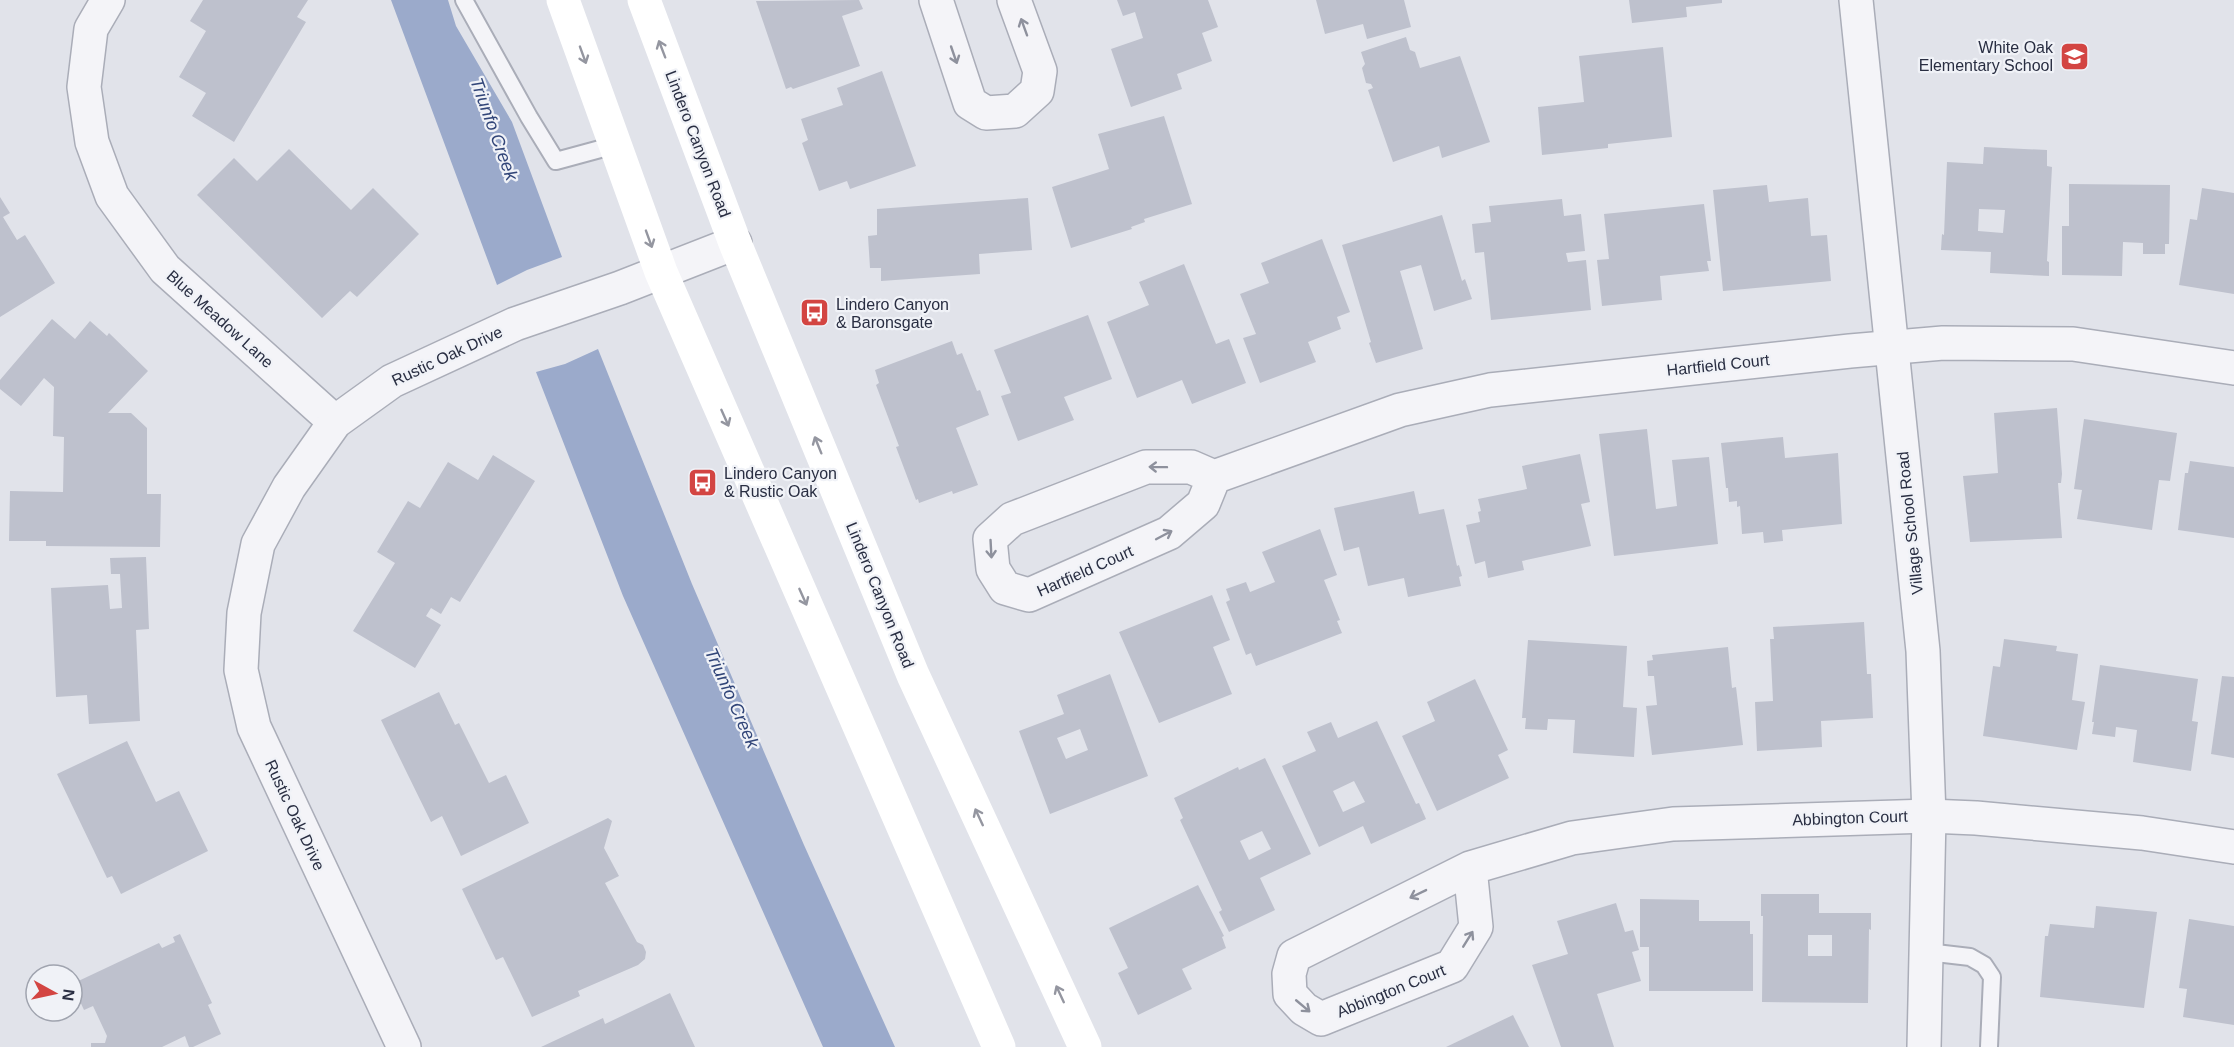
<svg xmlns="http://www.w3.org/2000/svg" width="2234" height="1047" font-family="Arial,sans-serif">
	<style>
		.water { fill: #9baacb }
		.building { fill: #bec1cd; fill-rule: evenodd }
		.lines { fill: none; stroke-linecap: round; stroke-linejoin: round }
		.lane-casing { stroke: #aaadb8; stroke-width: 20 }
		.street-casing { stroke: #aaadb8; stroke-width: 36 }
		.lane { stroke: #f4f4f8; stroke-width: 16 }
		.street { stroke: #f4f4f8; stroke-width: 33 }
		.secondary { stroke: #fff; stroke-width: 33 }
		.oneway { stroke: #8e919d }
		.oneway2 { stroke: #9496a0 }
		.labels { text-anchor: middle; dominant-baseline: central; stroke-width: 4.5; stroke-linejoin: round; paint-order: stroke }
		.poi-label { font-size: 16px; fill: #292e42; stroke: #f0f2f7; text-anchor: start }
		.street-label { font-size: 16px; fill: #292e42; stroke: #f0f2f7 }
		.water-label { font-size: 18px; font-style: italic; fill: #314578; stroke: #f0f2f7 }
	</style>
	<rect width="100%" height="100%" fill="#e1e3ea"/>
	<!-- water -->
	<g class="water">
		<polygon points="391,0 448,0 456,26 512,122 562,257 527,270 497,285"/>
		<polygon points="598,349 692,584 804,845 895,1047 823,1047 623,596 536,372 565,364"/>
	</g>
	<!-- building -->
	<g class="building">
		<polygon points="203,0 308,0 297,17 306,22 234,142 192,116 206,93 179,77 206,31 190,21"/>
		<polygon points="859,0 863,9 842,16 860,66 793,89 791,87 786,89 756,1"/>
		<polygon points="1117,0 1208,0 1218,27 1202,33 1212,61 1177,74 1182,89 1131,107 1111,49 1143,38 1135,12 1123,16"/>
		<polygon points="1316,0 1404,0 1411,27 1367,39 1363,24 1325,34"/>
		<polygon points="1629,0 1722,0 1722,3 1686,7 1687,17 1632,23"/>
		<polygon points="1406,37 1410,50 1415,52 1420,68 1460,56 1490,142 1442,158 1439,146 1393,162 1368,90 1373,88 1371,84 1366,83 1362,68 1365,64 1361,52"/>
		<polygon points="1663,47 1672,137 1608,144 1608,148 1542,155 1538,107 1584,102 1579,56"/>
		<polygon points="882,71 916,166 850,189 847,181 819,191 802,143 808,140 801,119 843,105 837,88"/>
		<polygon points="1164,116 1192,204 1144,219 1145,222 1131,227 1132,229 1071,248 1052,187 1109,169 1098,134"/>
		<path d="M1984,147l63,3v16l5,1 -5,94 2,1v14l-59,-3 1,-21 -50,-2 1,-16 2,1 3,-73 36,2zM1979,209l26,1 -2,23 -25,-2z"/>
		<polygon points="289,149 351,210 373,188 419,234 357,297 350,291 322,318 197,195 234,158 257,181"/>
		<polygon points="2069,184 2170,185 2169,244 2165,244 2165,254 2143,254 2143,243 2123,242 2122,276 2062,275 2062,226 2069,226"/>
		<polygon points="1767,185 1769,202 1808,198 1811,236 1827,235 1831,281 1723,291 1713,190"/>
		<polygon points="2202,188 2234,193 2234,294 2179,285 2190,219 2197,220"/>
		<polygon points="0,197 10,213 3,217 17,240 25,235 55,283 0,317"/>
		<polygon points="1028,198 1032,250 979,254 980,274 881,281 881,268 870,268 868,236 877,235 877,209"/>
		<polygon points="1562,199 1564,216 1581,214 1585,251 1566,253 1568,262 1586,260 1591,310 1491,320 1484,252 1475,253 1472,224 1491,222 1489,206"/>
		<polygon points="1704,204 1711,261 1707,261 1709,271 1660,276 1662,300 1602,306 1597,260 1609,259 1604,214"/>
		<polygon points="1442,215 1462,281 1465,279 1472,299 1434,311 1421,265 1400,271 1423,349 1376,363 1369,343 1371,342 1342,245"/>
		<polygon points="1322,239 1350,312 1337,317 1341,329 1308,342 1316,362 1260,383 1243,338 1256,334 1240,294 1269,283 1261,263"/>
		<polygon points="1184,264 1216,344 1229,339 1246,383 1192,404 1182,380 1137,398 1107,322 1149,305 1139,282"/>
		<polygon points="1088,315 1112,379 1064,397 1074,420 1018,441 1001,396 1011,393 994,350"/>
		<polygon points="52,319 75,339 90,321 107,336 109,333 148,371 108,413 131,413 147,428 147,494 161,494 160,547 46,546 46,541 9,541 10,491 63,492 64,437 53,436 54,387 44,378 21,406 0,389 0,380"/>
		<polygon points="952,341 957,355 962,353 977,391 980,390 989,415 956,428 978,485 953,494 952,491 919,503 918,499 916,500 896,447 899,446 876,385 879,383 875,370"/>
		<polygon points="2057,408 2062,474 2061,483 2058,483 2062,538 1970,542 1963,476 1998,473 1994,413"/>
		<polygon points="2084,419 2177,433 2170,481 2159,480 2152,530 2077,519 2082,490 2074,489"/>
		<polygon points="1647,429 1656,509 1677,506 1672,460 1709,457 1718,544 1614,556 1599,434"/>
		<polygon points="1783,437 1785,458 1838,453 1842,524 1782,530 1783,541 1764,543 1763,532 1742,534 1740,506 1737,507 1737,501 1729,502 1728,488 1726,488 1721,443"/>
		<polygon points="1580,454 1590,502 1581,504 1591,546 1522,561 1524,570 1488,578 1485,561 1475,564 1466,525 1480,522 1478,512 1481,511 1478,499 1527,489 1522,466"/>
		<polygon points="493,455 535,481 460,602 451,597 441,614 431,608 426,616 441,625 415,668 353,631 395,563 377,552 408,501 420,508 448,462 478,480"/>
		<polygon points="2190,461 2234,467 2234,538 2178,530 2185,473 2188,473"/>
		<polygon points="1414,491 1419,514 1444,509 1457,566 1459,565 1462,576 1459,577 1461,586 1408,597 1404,578 1368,586 1359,547 1344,551 1334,508"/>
		<polygon points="1320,529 1337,575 1324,580 1340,620 1337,621 1342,633 1256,666 1251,653 1246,655 1226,602 1230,600 1226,589 1246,582 1250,592 1275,582 1262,552"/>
		<polygon points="146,557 149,629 136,630 140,721 89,724 87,695 56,697 51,588 108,585 110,609 122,608 120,574 111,574 110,558"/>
		<polygon points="1212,595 1230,640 1213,647 1232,694 1159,723 1119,632"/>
		<polygon points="1864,622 1867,674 1871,674 1873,718 1821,721 1822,747 1757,751 1755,702 1773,701 1770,639 1774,639 1773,627"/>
		<polygon points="2004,639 2057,646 2056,651 2078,654 2072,700 2085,702 2077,750 1983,736 1993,666 2000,667"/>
		<polygon points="1528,640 1627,646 1623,707 1637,708 1634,757 1573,753 1575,720 1548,719 1547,730 1525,729 1526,718 1522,718"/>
		<polygon points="1728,647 1732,688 1736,687 1743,745 1652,755 1646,706 1657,705 1654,676 1648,676 1647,661 1653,660 1652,655"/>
		<polygon points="2100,665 2198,679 2192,721 2198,722 2191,771 2133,762 2137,730 2116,727 2115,737 2092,734 2094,722 2092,722"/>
		<path d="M1110,674l38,102 -98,38 -31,-83 45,-17 -7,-19zM1080,729l8,21 -22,9 -9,-21z"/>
		<polygon points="2222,676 2234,677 2234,758 2211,754"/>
		<polygon points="1475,679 1508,750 1498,755 1509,778 1437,811 1402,736 1435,721 1427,702"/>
		<polygon points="439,692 455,725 459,723 489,783 506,775 529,823 461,856 442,816 431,822 381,720"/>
		<path d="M1377,721l39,83 3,-1 7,16 -55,25 -8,-18 -44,21 -37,-81 34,-15 -9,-19 24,-10 7,16zM1354,781l11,21 -22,10 -10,-21z"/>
		<polygon points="127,741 156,802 179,791 208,851 121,894 112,876 107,878 57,774"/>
		<path d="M1265,758l46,96 -51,24 15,32 -46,22 -10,-20 3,-2 -42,-90 3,-2 -9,-20 64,-31 1,3zM1262,831l9,18 -22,11 -9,-19z"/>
		<polygon points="608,818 612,821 604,848 619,876 605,883 637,942 643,945 646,952 645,959 638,965 578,991 580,996 532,1017 503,957 496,960 462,889"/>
		<polygon points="1198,885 1224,936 1222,937 1226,948 1182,969 1192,989 1138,1015 1118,973 1128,968 1109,928"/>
		<path d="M1761,894h58v19h52v17l-2,-1 -1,74 -106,-1 1,-86h-2zM1808,935h24v21h-24z"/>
		<polygon points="1640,899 1699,900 1699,921 1750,921 1750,934 1753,934 1753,991 1649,991 1649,947 1640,947"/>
		<polygon points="1616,903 1625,932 1633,930 1639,950 1632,952 1641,981 1597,994 1614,1047 1561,1047 1532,965 1568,954 1557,921"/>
		<polygon points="2096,906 2157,912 2144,1008 2040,997 2045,936 2048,936 2050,924 2094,928"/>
		<polygon points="2189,919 2234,926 2234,1025 2183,1017 2187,989 2179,988"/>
		<polygon points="180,934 212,1003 208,1005 221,1034 193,1047 189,1047 185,1036 162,1047 91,1047 91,1043 105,1043 107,1036 93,1006 84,1010 72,984 159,943 162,948 175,942 173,937"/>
		<polygon points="670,993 695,1047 541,1047 603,1018 605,1024"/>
		<polygon points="1513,1015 1529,1047 1446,1047"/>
	</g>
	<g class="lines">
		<defs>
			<g id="lane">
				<polyline points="464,0 529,117 556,161 615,145"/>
				<polyline points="1927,952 1970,957 1984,965 1992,977 1989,1047"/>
			</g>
			<g id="street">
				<polyline points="108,0 91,29 84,87 92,142 112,196 165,269 335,422"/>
				<polyline points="936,0 970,103 986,113 1015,111 1037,91 1040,71 1014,0"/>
				<polyline points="1856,0 1923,651 1929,816 1924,1047"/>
				<polyline points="1214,477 1203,504 1169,533 1029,595 1005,588 993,569 990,539 1012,519 1146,467 1191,467 1214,477 1400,410 1490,390 1850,351 1943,343 2073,344 2234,368"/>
				<polyline points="1470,868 1476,927 1452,966 1321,1019 1304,1009 1290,994 1289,974 1294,956 1470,868 1572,838 1673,824 1929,816 1976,818 2142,833 2234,847"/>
				<polyline points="404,1047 254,727 241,670 244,613 258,544 289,487 335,422 392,381 515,324 620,288 735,243"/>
			</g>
		</defs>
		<!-- lane casing -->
		<use href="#lane" class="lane-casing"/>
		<!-- street casing -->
		<use href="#street" class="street-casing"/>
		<!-- lane -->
		<use href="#lane" class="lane"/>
		<!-- street -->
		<use href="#street" class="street"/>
		<!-- secondary -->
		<g class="secondary">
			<polyline points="563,0 661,272 999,1047"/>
			<polyline points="644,0 735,243 913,675 1085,1047"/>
		</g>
	</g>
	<!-- one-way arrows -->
	<defs><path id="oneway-shaft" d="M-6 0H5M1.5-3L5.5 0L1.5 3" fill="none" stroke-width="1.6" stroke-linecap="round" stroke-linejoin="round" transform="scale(1.5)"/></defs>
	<g class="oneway">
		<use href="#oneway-shaft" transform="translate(1024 27) rotate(-110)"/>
		<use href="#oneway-shaft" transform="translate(954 55) rotate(71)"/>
		<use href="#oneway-shaft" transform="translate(1158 467) rotate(-179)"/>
		<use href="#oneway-shaft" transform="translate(1164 535) rotate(-28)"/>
		<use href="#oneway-shaft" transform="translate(991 549) rotate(87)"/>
		<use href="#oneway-shaft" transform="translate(1418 894) rotate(154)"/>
		<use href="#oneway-shaft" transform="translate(1468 939) rotate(-58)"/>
		<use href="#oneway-shaft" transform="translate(1303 1006) rotate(40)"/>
	</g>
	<g class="oneway2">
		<use href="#oneway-shaft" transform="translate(662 49) rotate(-111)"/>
		<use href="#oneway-shaft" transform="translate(583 55) rotate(70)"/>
		<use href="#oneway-shaft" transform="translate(649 239) rotate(70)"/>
		<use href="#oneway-shaft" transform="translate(725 418) rotate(66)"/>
		<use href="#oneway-shaft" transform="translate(818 445) rotate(-112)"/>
		<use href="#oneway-shaft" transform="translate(803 597) rotate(66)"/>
		<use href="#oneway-shaft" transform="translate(979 817) rotate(-115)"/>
		<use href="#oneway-shaft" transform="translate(1060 994) rotate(-115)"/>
	</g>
	<!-- icons -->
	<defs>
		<symbol id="school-square" viewBox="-11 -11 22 22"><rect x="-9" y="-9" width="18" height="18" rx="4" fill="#d34542" stroke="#f0f2f7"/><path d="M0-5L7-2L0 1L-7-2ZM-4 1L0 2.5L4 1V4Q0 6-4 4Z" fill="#fff"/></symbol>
		<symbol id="bus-square" viewBox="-11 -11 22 22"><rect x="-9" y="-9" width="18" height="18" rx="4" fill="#d34542" stroke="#f0f2f7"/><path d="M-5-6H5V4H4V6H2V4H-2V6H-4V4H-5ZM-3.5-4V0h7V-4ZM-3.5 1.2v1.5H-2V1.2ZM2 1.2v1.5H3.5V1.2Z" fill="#fff"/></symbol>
	</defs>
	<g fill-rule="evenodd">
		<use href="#school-square" x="2058" y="40" width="33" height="33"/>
		<use href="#bus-square" x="798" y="296" width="33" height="33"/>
		<use href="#bus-square" x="686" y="466" width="33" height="33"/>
	</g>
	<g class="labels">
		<!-- poi labels -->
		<g class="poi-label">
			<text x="2053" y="47" text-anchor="end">White Oak<tspan x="2053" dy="18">Elementary School</tspan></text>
			<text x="836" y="304">Lindero Canyon<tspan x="836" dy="18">&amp; Baronsgate</tspan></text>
			<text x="724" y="473">Lindero Canyon<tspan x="724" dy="18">&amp; Rustic Oak</tspan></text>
		</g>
		<!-- street labels -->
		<g class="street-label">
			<text transform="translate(698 144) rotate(69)">Lindero Canyon Road</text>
			<text transform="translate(220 319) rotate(42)">Blue Meadow Lane</text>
			<text transform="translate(447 356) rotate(-25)">Rustic Oak Drive</text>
			<text transform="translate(1718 365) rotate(-6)">Hartfield Court</text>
			<text transform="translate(1910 523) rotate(-96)">Village School Road</text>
			<text transform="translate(1085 571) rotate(-24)">Hartfield Court</text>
			<text transform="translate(880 595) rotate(68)">Lindero Canyon Road</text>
			<text transform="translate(295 815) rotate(65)">Rustic Oak Drive</text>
			<text transform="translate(1850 818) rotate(-2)">Abbington Court</text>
			<text transform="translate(1391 991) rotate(-22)">Abbington Court</text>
		</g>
		<!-- water labels -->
		<g class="water-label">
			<text transform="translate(494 129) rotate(70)">Triunfo Creek</text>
			<text transform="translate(732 698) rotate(66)">Triunfo Creek</text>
		</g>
	</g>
	<!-- north arrow -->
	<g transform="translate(54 993) rotate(98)"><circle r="28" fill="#f0f2f7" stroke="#a0a4af" stroke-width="1.5"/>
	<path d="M0-4.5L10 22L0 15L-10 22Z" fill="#d34542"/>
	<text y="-9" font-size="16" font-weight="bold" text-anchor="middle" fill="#292e42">N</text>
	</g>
</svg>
